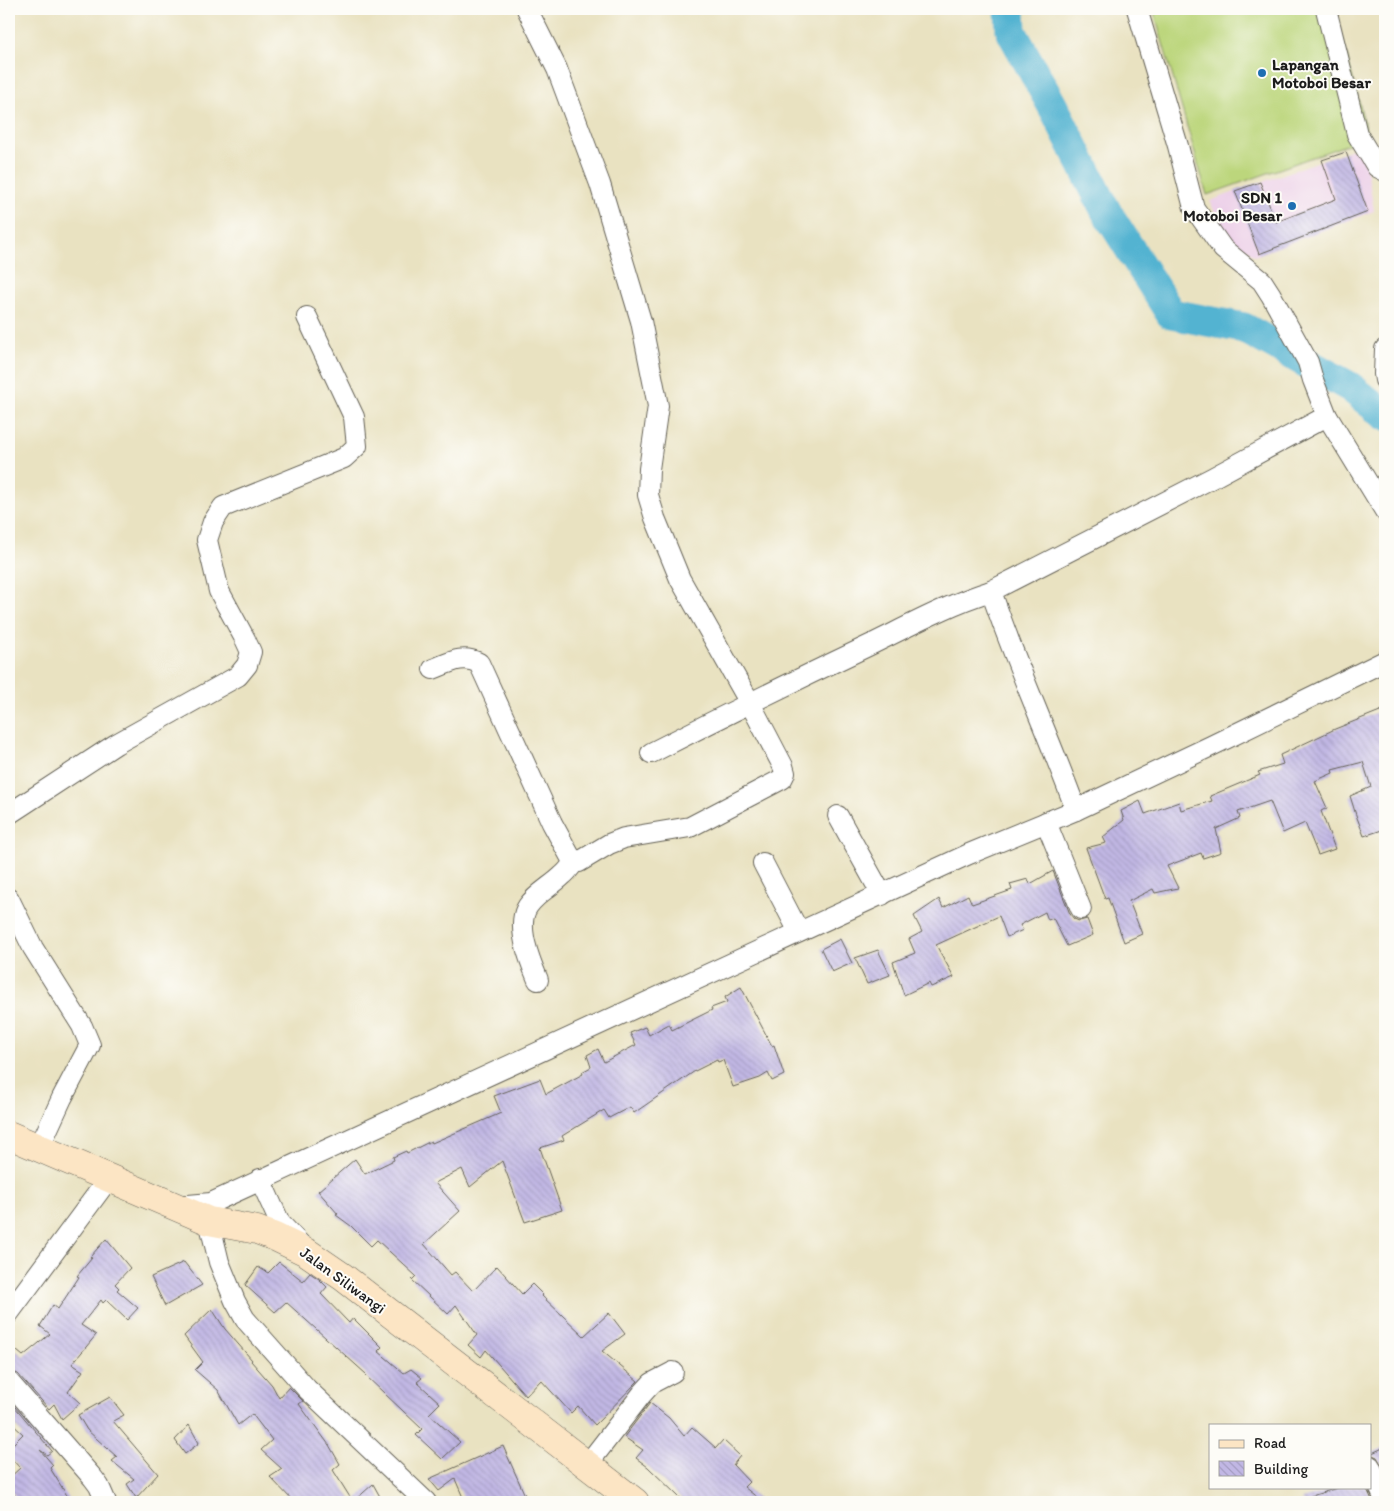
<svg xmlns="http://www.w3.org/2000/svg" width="1394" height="1511" font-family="Itim,sans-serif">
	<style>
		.built { fill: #edd1e9 }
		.pitch { fill: #bcd67b; stroke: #6c794c }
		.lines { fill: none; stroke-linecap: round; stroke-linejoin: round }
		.river { stroke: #52b3d1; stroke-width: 31 }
		.building { fill: url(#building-back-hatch) }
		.minor-casing { stroke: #646156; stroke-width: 22 }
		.secondary-casing { stroke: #646156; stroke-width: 29 }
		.minor { stroke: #fff; stroke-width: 20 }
		.secondary { stroke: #fce5c4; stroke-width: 28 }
		.poi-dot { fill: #1f6fb2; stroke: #fdfcf7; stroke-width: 2 }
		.labels { text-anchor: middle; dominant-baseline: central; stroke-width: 4; stroke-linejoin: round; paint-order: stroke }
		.poi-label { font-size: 16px; font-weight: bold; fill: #1c1c1c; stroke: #fdfcf7; text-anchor: start }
		.street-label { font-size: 16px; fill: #1c1c1c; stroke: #fdfcf7 }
	</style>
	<defs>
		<pattern id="building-back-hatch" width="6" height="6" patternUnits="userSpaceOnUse" patternTransform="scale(1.25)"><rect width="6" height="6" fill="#c1b7e4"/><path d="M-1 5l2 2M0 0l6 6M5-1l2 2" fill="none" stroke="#a59dc3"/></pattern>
	</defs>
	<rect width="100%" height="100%" fill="#fdfcf7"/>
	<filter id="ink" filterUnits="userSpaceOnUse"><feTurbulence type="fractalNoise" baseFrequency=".02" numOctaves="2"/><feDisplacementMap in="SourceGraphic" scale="10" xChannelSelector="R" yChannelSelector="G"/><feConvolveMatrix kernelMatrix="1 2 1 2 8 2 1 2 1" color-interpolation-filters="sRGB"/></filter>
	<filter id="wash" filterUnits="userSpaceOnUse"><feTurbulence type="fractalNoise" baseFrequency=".0096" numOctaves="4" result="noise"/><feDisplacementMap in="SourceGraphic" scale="20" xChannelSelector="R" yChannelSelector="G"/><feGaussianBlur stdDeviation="1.12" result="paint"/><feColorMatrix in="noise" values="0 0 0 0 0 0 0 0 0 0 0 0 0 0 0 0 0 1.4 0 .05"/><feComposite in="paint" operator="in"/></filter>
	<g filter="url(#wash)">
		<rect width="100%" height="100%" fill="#e9e2c1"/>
		<!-- built -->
		<polygon class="built" points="1363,145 1374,211 1255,256 1222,230 1210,201"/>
		<!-- pitch -->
		<polygon class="pitch" points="1153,9 1335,9 1368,137 1207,195"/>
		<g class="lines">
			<!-- river -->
			<polyline class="river" points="1010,9 1011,31 1057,114 1106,211 1171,314 1244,328 1350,387 1385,415"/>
		</g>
		<g id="blocks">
			<!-- building -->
			<g class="building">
				<polygon points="1346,152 1368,212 1259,254 1235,191 1260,182 1276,222 1336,199 1322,160"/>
				<polygon points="1385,709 1385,829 1364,836 1356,815 1350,796 1371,787 1363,762 1332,770 1333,773 1315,781 1327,808 1321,811 1335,849 1318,855 1305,823 1283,833 1270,801 1238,812 1240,818 1216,829 1221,852 1203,858 1201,853 1167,866 1178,888 1155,893 1153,889 1129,901 1142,934 1124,942 1108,898 1105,899 1086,848 1106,843 1103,837 1124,820 1121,811 1140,801 1145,814 1179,802 1181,810 1212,801 1210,796 1260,775 1258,772 1283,764 1280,755 1335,729"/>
				<polygon points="1053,871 1070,914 1074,919 1079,921 1087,919 1093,935 1067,946 1053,918 1048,920 1045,912 1020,925 1023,930 1007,937 999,916 936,945 954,977 931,987 929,983 904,995 893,962 915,953 909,939 922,932 914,916 939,899 943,908 968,895 972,904 1012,890 1010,884 1028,879 1030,884"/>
				<polygon points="840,939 852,963 832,972 821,949"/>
				<polygon points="878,950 890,975 867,984 855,958"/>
				<polygon points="741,987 772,1046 774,1045 784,1075 772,1081 768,1073 760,1078 733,1087 723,1060 718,1062 717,1060 695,1071 634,1113 630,1107 609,1118 604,1110 562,1136 564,1140 540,1148 562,1210 525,1222 502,1161 470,1187 462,1169 435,1183 460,1211 424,1244 451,1275 455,1272 473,1291 497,1266 522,1294 532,1284 543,1295 542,1296 584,1336 609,1313 625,1334 602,1351 638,1381 595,1425 578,1406 571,1413 541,1380 526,1396 486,1350 481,1357 468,1345 477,1335 456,1305 448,1314 412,1280 416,1276 377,1240 371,1246 351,1226 336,1215 338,1214 318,1191 355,1159 365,1174 394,1160 393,1157 406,1151 407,1153 431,1141 432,1143 501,1113 494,1096 540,1079 546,1094 583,1074 582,1072 591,1067 587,1055 598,1049 604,1062 636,1045 630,1033 645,1027 649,1035 669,1024 672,1030 712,1010 711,1008 727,1002 725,997"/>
				<polygon points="106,1239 130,1268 115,1284 119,1288 117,1290 138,1308 127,1320 106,1300 103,1303 101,1300 81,1325 96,1335 72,1364 83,1371 68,1392 80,1403 62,1419 54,1404 49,1409 18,1374 9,1370 9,1358 17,1351 23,1356 50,1334 40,1326 53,1305 58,1309 79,1277 77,1276 92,1258 90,1257"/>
				<polygon points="184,1262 202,1285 165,1306 151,1277"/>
				<polygon points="279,1262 303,1281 310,1273 319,1279 327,1287 321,1294 349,1323 353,1318 382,1347 378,1351 404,1373 411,1369 422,1378 417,1382 440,1403 429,1414 460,1442 442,1459 416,1435 422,1429 365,1375 366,1374 286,1302 275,1312 245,1285 258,1267 268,1273"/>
				<polygon points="212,1309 225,1329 252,1360 251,1361 272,1385 279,1398 289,1387 303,1401 299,1404 329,1445 340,1464 333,1470 353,1502 294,1502 270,1477 282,1469 261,1450 272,1440 252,1414 238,1425 218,1390 195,1370 203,1362 184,1336"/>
				<polygon points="110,1397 124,1415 113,1421 158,1474 136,1498 127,1484 134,1479 112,1461 117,1457 87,1430 78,1415"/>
				<polygon points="9,1400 52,1451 47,1455 40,1450 53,1465 50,1468 71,1502 19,1502 14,1495 9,1485 9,1478 20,1468 9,1456 9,1448 23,1434 9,1421"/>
				<polygon points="650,1403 669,1418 684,1436 692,1427 716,1448 723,1440 740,1456 733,1465 749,1482 744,1487 763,1502 685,1502 679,1497 648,1467 636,1458 643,1450 624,1437"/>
				<polygon points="189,1425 199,1443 185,1454 175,1440"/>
				<polygon points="503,1446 528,1502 465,1502 455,1479 439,1491 429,1479"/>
				<polygon points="1385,1447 1385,1471 1377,1457 1370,1454"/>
				<polygon points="373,1484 383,1502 353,1502"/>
				<polygon points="1340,1487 1366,1487 1373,1502 1302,1502 1302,1499"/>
			</g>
		</g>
	</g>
	<g filter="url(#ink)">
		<use href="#blocks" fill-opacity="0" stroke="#646156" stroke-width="1"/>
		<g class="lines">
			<defs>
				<g id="minor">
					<polyline points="1137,9 1178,146 1194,208 1223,249 1262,281 1271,295 1308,362 1313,380 1327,416 1385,511"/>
					<polyline points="1326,9 1357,134 1377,167 1385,171"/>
					<polyline points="1385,349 1384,374 1385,380"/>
					<path d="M433,669c16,-6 29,-15 46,-6l73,160 19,35 8,4 30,-18 15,-6 66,-11 92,-48 3,-6 -2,-7 -33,-63 -70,-124 -25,-61 -7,-23 1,-26 9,-63 -17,-85 -41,-137 -43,-115 -30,-60"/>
					<path d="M651,753c72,-37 145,-73 219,-108 39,-19 79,-41 121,-54"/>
					<path d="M1076,810c-27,-74 -60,-145 -85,-219l221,-113 115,-62"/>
					<polyline points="9,814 116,744 238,676 247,665 251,652 245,639 219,591 207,540 213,522 223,507 344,458 357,446 354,417 307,317"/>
					<polyline points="838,816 882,895"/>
					<polyline points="1046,822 1081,909"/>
					<polyline points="763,863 799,932"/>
					<polyline points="9,899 33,948 82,1026 90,1045 62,1098 39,1148"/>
					<path d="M538,980c-8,-19 -23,-55 -10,-74 9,-13 24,-20 35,-31 5,-4 9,-10 13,-15"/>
					<polyline points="260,1179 280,1223 301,1245"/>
					<polyline points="177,1206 211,1203 969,854 1076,810 1211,746 1385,661"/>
					<polyline points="209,1221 219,1262 235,1301 245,1319 307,1389 426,1502"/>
					<polyline points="9,1313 109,1178"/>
					<polyline points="9,1382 93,1478 99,1486 106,1502"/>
					<polyline points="587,1465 642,1394 652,1383 673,1372"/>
					<polyline points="1370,1466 1385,1500"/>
				</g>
				<polyline id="secondary" points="9,1135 209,1221 257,1230 275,1237 308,1253 343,1277 635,1502"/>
			</defs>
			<!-- minor casing -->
			<use href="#minor" class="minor-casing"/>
			<!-- secondary casing -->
			<use href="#secondary" class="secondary-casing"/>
			<!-- minor -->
			<use href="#minor" class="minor"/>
			<!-- secondary -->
			<use href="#secondary" class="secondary"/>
		</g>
	</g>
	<!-- markers -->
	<g class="poi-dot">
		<circle cx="1262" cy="73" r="5"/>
		<circle cx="1292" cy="206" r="5"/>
	</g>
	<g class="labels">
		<!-- poi labels -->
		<g class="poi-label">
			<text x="1272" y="64">Lapangan<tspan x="1272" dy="18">Motoboi Besar</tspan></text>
			<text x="1282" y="197" text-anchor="end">SDN 1<tspan x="1282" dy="18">Motoboi Besar</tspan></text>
		</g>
		<!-- street labels -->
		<g class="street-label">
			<text transform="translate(343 1280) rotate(36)">Jalan Siliwangi</text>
		</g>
	</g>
	<!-- margin -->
	<rect width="1394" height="1511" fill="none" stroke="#fdfcf7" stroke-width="30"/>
	<!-- legend -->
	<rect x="1209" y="1424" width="162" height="65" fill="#fdfcf7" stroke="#a3a29f"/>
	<rect x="1219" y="1440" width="25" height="8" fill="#fce5c4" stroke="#a3a29f"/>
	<text x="1254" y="1448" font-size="15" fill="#1c1c1c">Road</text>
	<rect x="1219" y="1461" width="25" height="15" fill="url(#building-back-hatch)" stroke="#a3a29f"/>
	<text x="1254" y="1474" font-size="15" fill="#1c1c1c">Building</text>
</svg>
